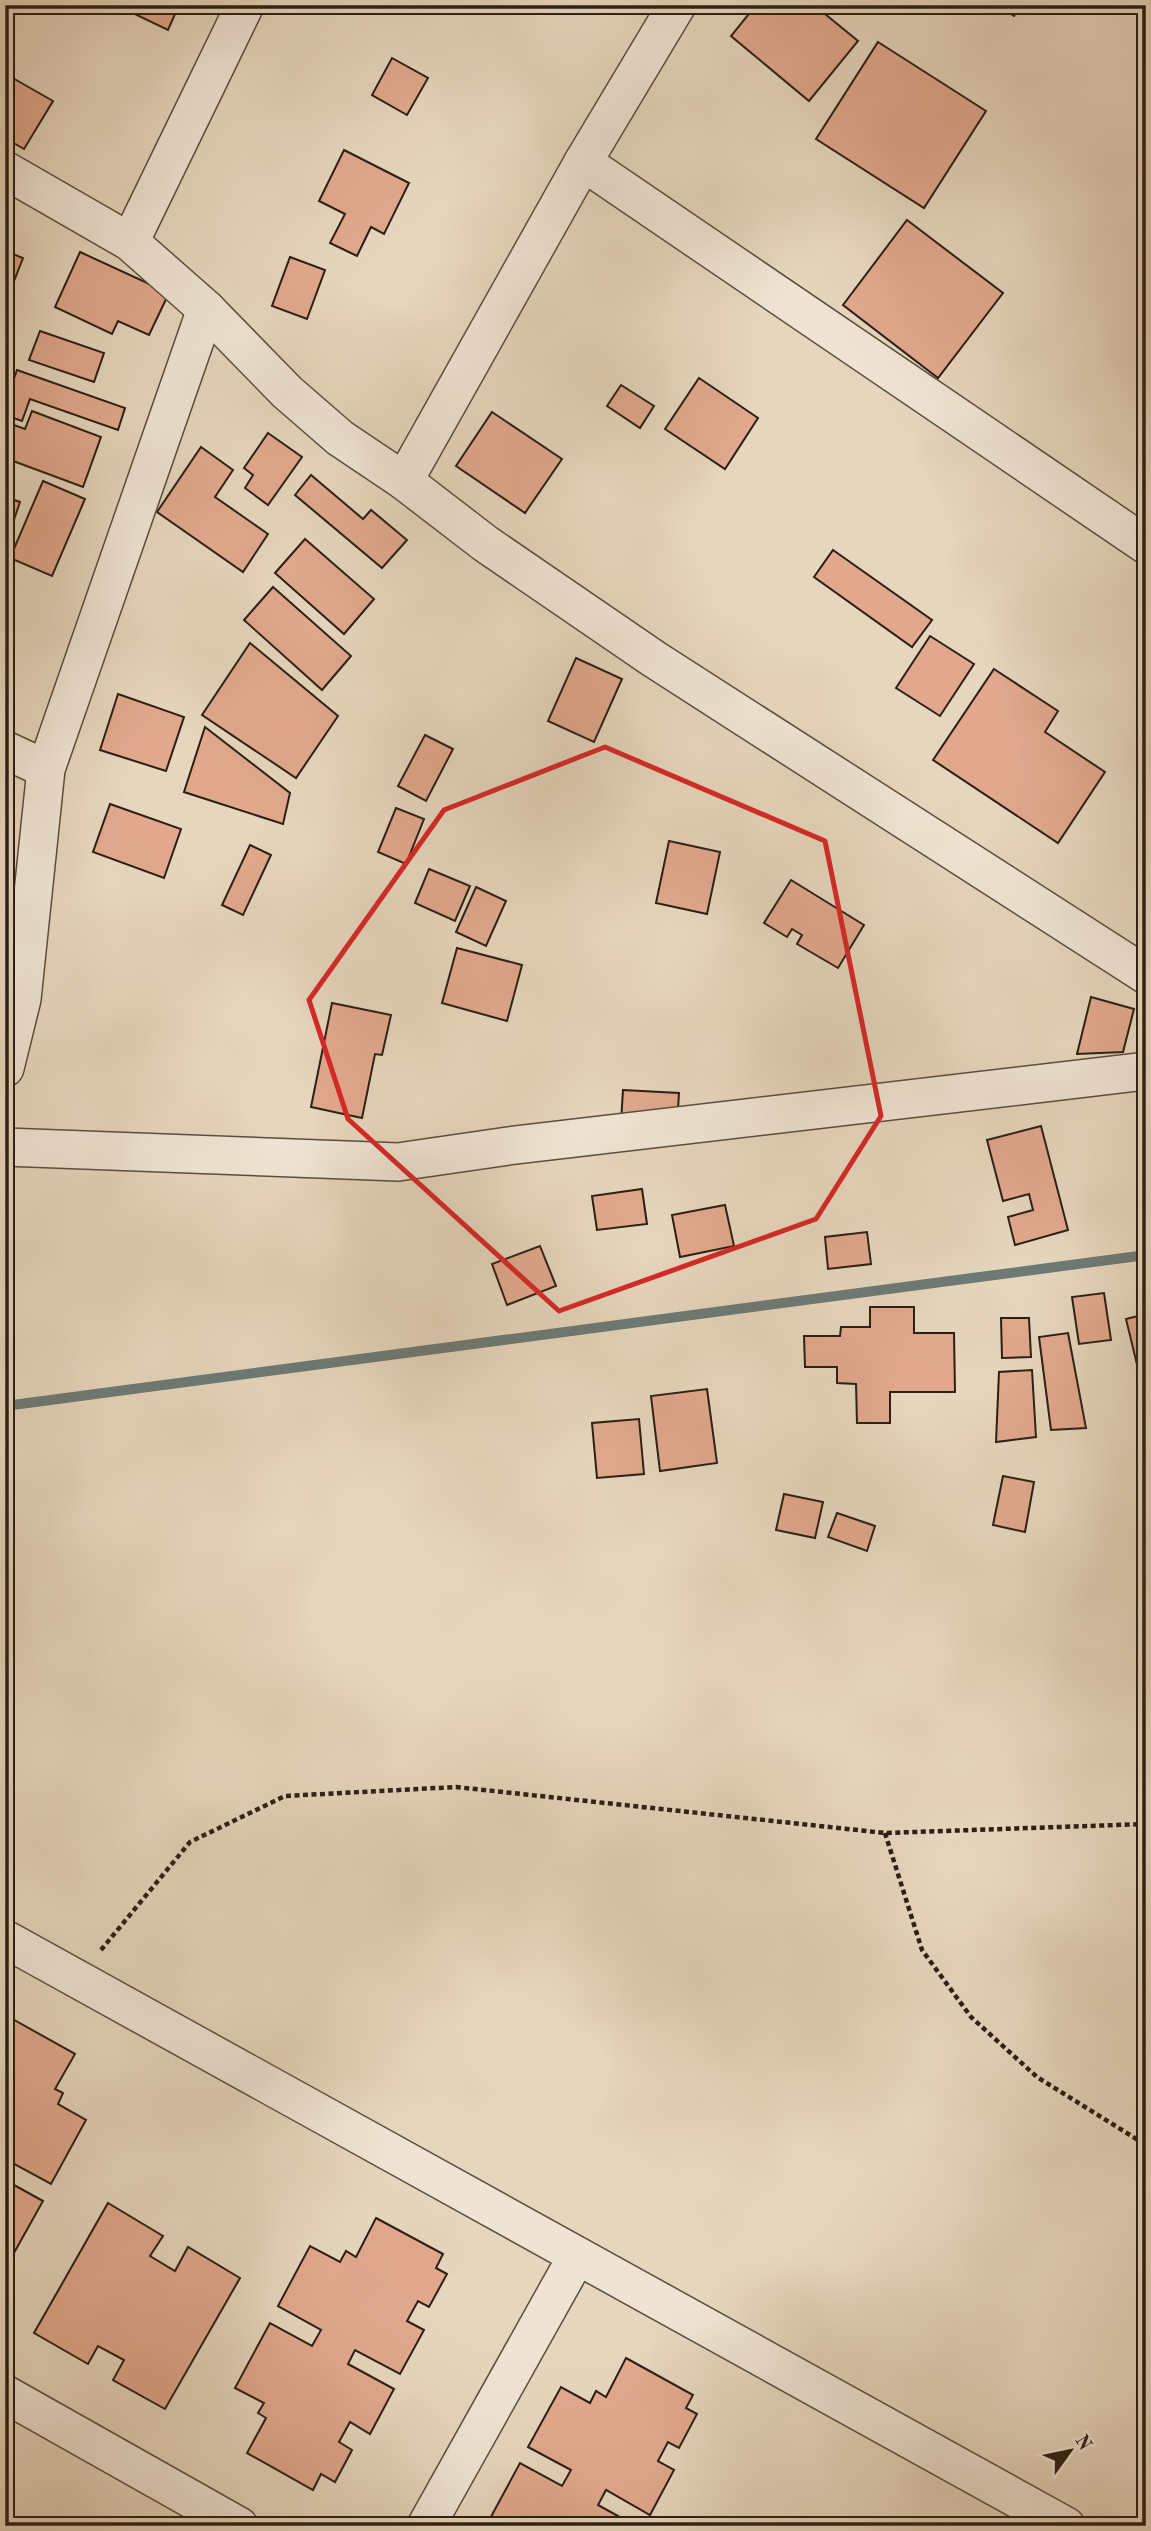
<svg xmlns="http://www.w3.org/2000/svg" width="1151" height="2531" font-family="'Old Standard TT',serif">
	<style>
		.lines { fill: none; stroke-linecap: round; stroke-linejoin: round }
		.stream { stroke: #6d7a76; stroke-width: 10 }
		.building { fill: #e1a88e; stroke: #2b1f12; stroke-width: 2 }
		.minor-casing { stroke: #5a4d3d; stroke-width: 40 }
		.path { stroke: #2b1f12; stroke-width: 4.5; stroke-dasharray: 5 3.5; stroke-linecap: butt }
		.minor { stroke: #efe4d4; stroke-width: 37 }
		.marked { fill: none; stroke: #d62828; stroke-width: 5; stroke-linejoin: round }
	</style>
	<rect width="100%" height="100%" fill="#e6d6bd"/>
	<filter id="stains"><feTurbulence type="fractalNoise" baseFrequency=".00286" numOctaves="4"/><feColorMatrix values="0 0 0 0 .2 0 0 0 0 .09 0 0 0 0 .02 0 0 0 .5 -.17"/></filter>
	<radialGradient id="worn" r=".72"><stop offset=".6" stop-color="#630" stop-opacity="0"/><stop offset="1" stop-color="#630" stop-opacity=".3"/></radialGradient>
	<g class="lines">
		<!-- stream -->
		<polyline class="stream" points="5,1406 1146,1255"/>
	</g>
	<!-- building -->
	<g class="building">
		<polygon points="116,5 179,5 168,30"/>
		<polygon points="756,5 814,5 858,41 809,101 731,36"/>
		<polygon points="996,5 1021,5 1014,16"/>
		<polygon points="878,42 986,111 924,208 816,139"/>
		<polygon points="392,58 428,78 407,115 372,95"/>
		<polygon points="11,77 53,101 24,149 5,138 5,87"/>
		<polygon points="344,150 409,183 384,234 371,227 357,256 330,243 345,214 319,201"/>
		<polygon points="907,220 1003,293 938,378 843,305"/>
		<polygon points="5,251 23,258 5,304"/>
		<polygon points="80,252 169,293 149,335 118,321 112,334 55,307"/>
		<polygon points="290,257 325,270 307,319 272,306"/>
		<polygon points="40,331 104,353 94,382 29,360"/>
		<polygon points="17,370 125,408 118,430 30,399 22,421 5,415 5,404"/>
		<polygon points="699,378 758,418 725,469 665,429"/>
		<polygon points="621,385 654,406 640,428 607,406"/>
		<polygon points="32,411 101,437 83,487 5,458 5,422 25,429"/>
		<polygon points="492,412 562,459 525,513 456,466"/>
		<polygon points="268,433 302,457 268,505 245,488 253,475 244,468"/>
		<polygon points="201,447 233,470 215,497 268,534 243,572 157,512"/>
		<polygon points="311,475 363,519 371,510 407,540 382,568 295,495"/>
		<polygon points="43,481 85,499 52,576 10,558"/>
		<polygon points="5,497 20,502 5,546"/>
		<polygon points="305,539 374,599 344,634 275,573"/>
		<polygon points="833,550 932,620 912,647 814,577"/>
		<polygon points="273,587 351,656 322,690 244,620"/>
		<polygon points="930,636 974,664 940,716 896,688"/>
		<polygon points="250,643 338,716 296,778 202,715"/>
		<polygon points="576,658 622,679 594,742 548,721"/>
		<polygon points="994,669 1058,711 1045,732 1105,772 1058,843 933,760"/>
		<polygon points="118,694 184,717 166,771 100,750"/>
		<polygon points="205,727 290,793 283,824 184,792"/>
		<polygon points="425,735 453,749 426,801 398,786"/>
		<polygon points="110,804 181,829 164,878 93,852"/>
		<polygon points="396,808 424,819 406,864 378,852"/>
		<polygon points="669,841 720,852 707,914 656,903"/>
		<polygon points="250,845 271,855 243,915 222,905"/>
		<polygon points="429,869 470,886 455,921 415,903"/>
		<polygon points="791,880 864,925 838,968 797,944 802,935 792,929 787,937 764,923"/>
		<polygon points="476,887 506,901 486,946 456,932"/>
		<polygon points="457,948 522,965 507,1021 442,1003"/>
		<polygon points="1091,997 1134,1009 1123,1052 1077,1054"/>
		<polygon points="332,1003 391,1015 382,1055 375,1054 362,1118 311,1107"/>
		<polygon points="623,1090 679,1093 677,1125 621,1122"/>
		<polygon points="1041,1126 1068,1230 1015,1245 1008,1217 1033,1210 1029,1194 1003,1201 987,1140"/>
		<polygon points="642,1189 647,1224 597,1230 592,1196"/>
		<polygon points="725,1205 734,1246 680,1257 672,1215"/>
		<polygon points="867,1232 871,1264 828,1269 825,1237"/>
		<polygon points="540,1246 556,1286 507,1305 492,1264"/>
		<polygon points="1104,1293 1111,1340 1079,1344 1072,1297"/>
		<polygon points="870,1307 914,1307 914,1333 954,1333 955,1392 890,1392 890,1423 857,1423 856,1384 837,1383 837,1367 805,1367 804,1336 840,1336 841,1327 870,1327"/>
		<polygon points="1146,1314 1146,1375 1140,1377 1126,1319"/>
		<polygon points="1001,1318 1029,1318 1031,1357 1002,1358"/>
		<polygon points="1068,1333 1086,1428 1051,1430 1039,1337"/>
		<polygon points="1032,1370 1036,1437 996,1442 999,1372"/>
		<polygon points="707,1389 717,1463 660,1471 651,1396"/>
		<polygon points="639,1419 644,1474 597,1478 592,1423"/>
		<polygon points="1003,1476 1034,1482 1025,1532 993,1525"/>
		<polygon points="784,1494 823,1502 815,1538 776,1530"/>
		<polygon points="837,1513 875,1526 867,1551 828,1537"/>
		<polygon points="9,2017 75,2054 55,2089 63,2093 58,2104 86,2120 51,2184 9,2161 5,2168 5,2025"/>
		<polygon points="5,2180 43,2201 10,2260 5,2257"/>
		<polygon points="108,2203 163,2236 150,2256 175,2271 188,2247 240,2278 165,2409 113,2380 124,2360 98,2346 88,2364 34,2333"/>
		<polygon points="376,2218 443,2254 436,2268 447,2274 429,2307 418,2301 407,2321 424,2330 400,2374 355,2350 348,2364 394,2389 370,2434 350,2422 339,2442 352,2450 335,2482 321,2474 313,2490 247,2453 266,2418 258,2413 264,2403 235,2388 270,2323 312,2346 321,2330 278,2306 310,2246 340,2262 346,2251 356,2257"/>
		<polygon points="626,2358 693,2395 686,2408 697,2414 679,2448 668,2442 658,2461 674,2470 650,2515 606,2490 598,2505 636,2526 486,2526 520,2463 562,2486 571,2470 528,2447 561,2387 590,2403 596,2391 606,2397"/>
	</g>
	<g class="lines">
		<defs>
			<g id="minor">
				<polyline points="677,5 583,162 404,481 486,544 654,659 1146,975"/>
				<polyline points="583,162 1146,545"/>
				<polyline points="5,170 130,242 206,309 287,392 340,438 404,481"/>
				<polyline points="130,242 245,5"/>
				<polyline points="5,750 46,769"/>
				<polyline points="5,1068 22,999 46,769 206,309"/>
				<polyline points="5,1147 398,1162 508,1146 1146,1071"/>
				<polyline points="5,1939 1066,2526"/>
				<polyline points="5,2394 239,2526"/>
				<polyline points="426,2526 577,2256"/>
			</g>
		</defs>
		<!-- minor casing -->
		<use href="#minor" class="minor-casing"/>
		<!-- path -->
		<g class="path">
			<polyline points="885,1833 922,1950 971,2017 1037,2077 1146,2145"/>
			<polyline points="101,1950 190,1842 285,1796 456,1787 885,1833 1146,1824"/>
		</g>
		<!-- minor -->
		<use href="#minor" class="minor"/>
	</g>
	<!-- marked area -->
	<path class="marked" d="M605,747l220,94 56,275 -65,103 -257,92 -211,-192 -39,-119 135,-190z"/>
	<!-- margin -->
	<rect width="1151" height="2531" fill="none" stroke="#e6d6bd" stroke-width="28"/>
	<rect x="7" y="7" width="1137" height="2517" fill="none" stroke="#2b1f12" stroke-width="3.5"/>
	<rect x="14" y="14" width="1123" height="2503" fill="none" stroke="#2b1f12" stroke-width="2"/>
	<!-- north arrow -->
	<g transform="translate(1070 2451) rotate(57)" stroke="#efe4d4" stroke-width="5" paint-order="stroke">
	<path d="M0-5L12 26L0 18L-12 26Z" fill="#2b1f12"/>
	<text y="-10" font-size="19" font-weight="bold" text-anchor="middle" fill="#2b1f12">N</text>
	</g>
	<rect width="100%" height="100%" filter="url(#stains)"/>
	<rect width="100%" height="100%" fill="url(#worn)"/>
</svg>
